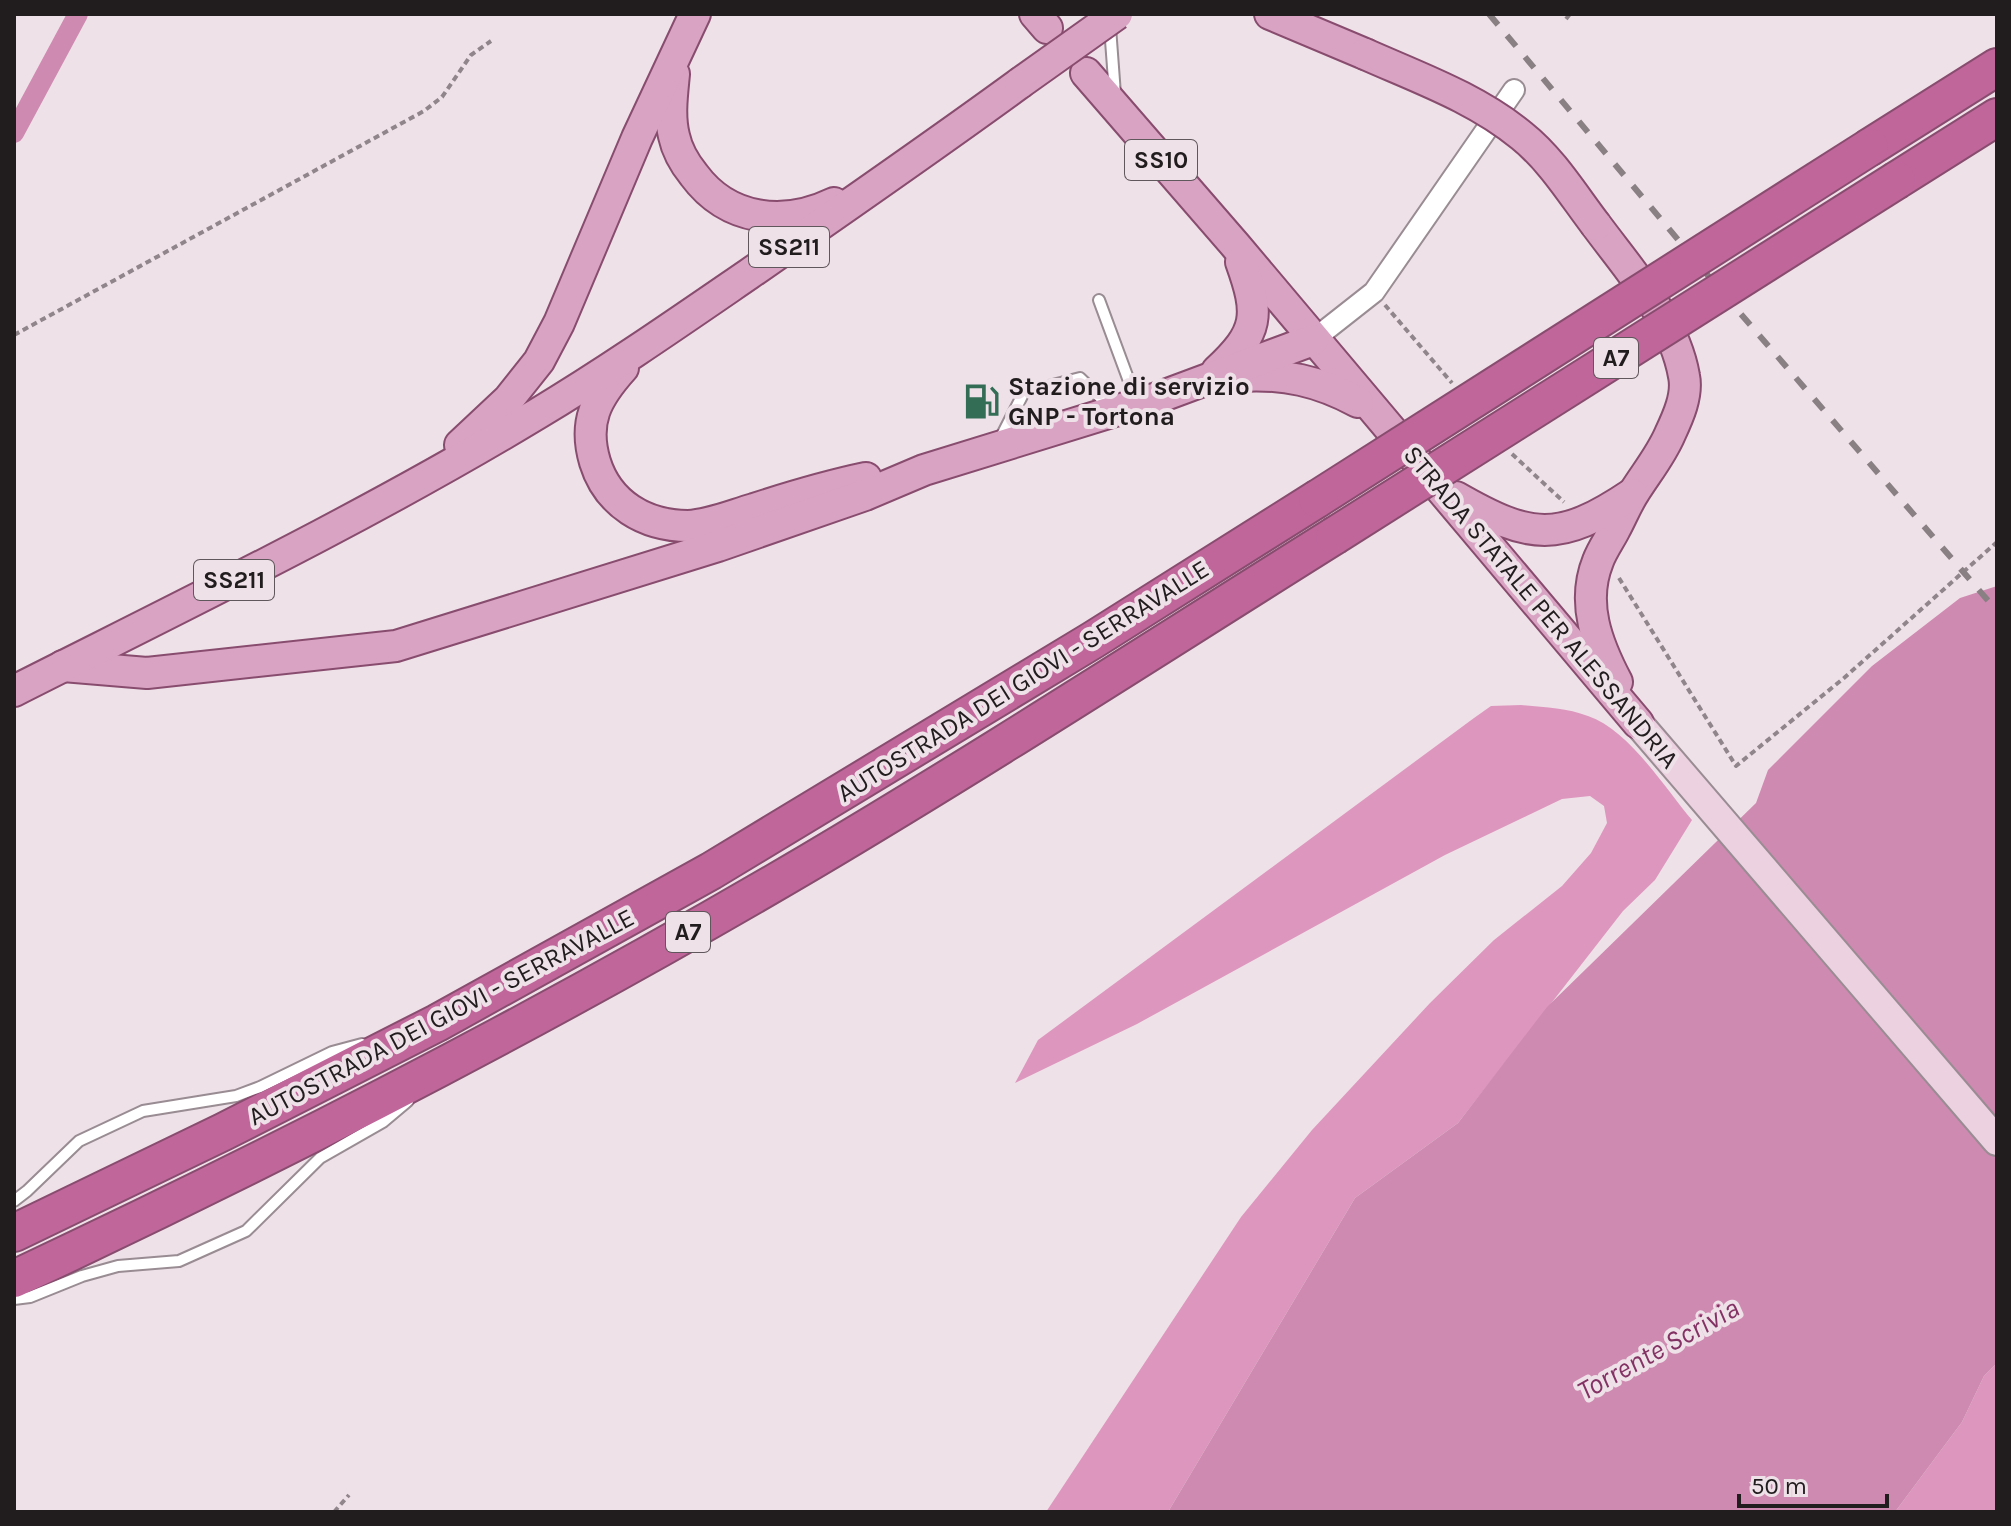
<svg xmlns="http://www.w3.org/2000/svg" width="2011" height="1526" font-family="Karla,sans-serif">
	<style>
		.forest { fill: #dd97be }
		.water { fill: #cf8ab1 }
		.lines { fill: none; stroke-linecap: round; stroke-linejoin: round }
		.canal { stroke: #cf8ab1; stroke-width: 20 }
		.lane-casing { stroke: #998c92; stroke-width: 14 }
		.street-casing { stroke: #998c92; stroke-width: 24 }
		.secondary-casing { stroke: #998c92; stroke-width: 32 }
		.primary-casing { stroke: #884c6f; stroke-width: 34 }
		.highway-casing { stroke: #884c6f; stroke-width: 40 }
		.path { stroke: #8f858a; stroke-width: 4; stroke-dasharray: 6 4; stroke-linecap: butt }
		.lane { stroke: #fff; stroke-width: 10 }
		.street { stroke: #fff; stroke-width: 20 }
		.secondary { stroke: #ecd1e1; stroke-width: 28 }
		.primary { stroke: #d9a3c3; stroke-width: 30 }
		.highway { stroke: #c0669b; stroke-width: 36 }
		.rail { stroke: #898084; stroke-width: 6; stroke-dasharray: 14 14; stroke-linecap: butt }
		.primary-bridge-casing { stroke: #884c6f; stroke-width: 34; stroke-linecap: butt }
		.highway-bridge-casing { stroke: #884c6f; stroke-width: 40; stroke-linecap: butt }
		.primary-bridge { stroke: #d9a3c3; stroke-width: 30 }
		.highway-bridge { stroke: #c0669b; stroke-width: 36 }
		.labels { text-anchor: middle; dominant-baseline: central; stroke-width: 8; stroke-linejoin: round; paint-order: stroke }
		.shield { fill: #efe1e8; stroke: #5f575b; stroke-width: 2 }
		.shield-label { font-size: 24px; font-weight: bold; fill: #211c1e }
		.poi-label { font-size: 26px; font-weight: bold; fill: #211c1e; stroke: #efe1e8; text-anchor: start }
		.street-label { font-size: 26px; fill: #211c1e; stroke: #efe1e8 }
		.water-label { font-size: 28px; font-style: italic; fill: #833264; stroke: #efe1e8 }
	</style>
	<rect width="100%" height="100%" fill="#efe1e8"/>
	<!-- forest -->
	<g class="forest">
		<path d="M1521,705c23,2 46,3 67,11 41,14 76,71 104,104l-37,60 -32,31 -165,212 -103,75 -187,314h-122l195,-295 71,-87 118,-127 64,-63 68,-54 29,-33 16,-30 -3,-17 -14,-10 -28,3 -117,56 -308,169 -122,59 23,-43 436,-322 17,-12z"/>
		<polygon points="1997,1363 1997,1512 1895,1512 1962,1422 1984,1376"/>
	</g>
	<!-- water -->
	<polygon class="water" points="1997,586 1997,1363 1984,1376 1962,1422 1895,1512 1168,1512 1355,1198 1458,1123 1547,1007 1756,803 1768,770 1872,666 1960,598"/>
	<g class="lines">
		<!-- canal -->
		<polyline class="canal" points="14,133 78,14"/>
		<defs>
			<g id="lane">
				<polyline points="1110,27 1115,94"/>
				<polyline points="1099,300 1136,400"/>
				<polyline points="1049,386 1080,378 1110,407"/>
				<polyline points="999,441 1022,396"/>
				<polyline points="14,1201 27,1191 79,1141 143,1111 236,1096 260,1087 332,1052 362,1044"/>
				<polyline points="14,1299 30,1297 82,1276 118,1266 179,1261 246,1231 320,1158 383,1122 408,1101"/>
			</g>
			<polyline id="street" points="1313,340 1374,292 1514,90"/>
			<polyline id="secondary" points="1638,723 1997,1141"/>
			<g id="primary">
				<polyline points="1035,14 1047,28"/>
				<polyline points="1270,14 1365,54"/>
				<polyline points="1086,73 1236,246 1638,723"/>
				<path d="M674,74c-2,21 -5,42 0,62 3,14 11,28 20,39 34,46 90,52 140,28"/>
				<path d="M1596,225c34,46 78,94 88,151 4,19 -6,41 -14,58 -9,21 -23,38 -35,57 -8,12 -13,25 -20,38 -5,10 -13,21 -17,32 -17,42 -1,83 19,121"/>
				<path d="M623,368c-27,30 -40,54 -28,94 13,42 50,64 93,64 22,-1 45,-11 66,-17 37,-12 74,-23 112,-31"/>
				<path d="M1217,371c42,-39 43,-56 24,-109"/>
				<path d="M1239,376c45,-3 80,5 119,26"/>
				<polyline points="460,445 508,400 539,361 559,323 637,138 695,14"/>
				<path d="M1456,497c75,43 103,46 176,-3"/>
				<polyline points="63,666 147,673 396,646 718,546 865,495 924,470 1157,398 1313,340"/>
				<path d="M14,691c176,-89 354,-175 523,-277 73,-44 142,-92 212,-140 91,-63 182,-126 271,-191"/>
			</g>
			<g id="highway">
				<polyline points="1870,147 1997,67"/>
				<polyline points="1897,180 1997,117"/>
				<polyline points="14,1233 223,1132 437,1023 711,871 1093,640 1317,499"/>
				<path d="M14,1279c271,-127 538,-265 796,-417 177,-105 350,-217 524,-326"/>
			</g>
		</defs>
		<!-- lane casing -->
		<use href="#lane" class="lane-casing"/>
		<!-- street casing -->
		<use href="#street" class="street-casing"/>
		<!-- secondary casing -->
		<use href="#secondary" class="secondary-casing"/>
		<!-- primary casing -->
		<use href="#primary" class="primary-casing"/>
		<!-- highway casing -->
		<use href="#highway" class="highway-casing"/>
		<!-- path -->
		<g class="path">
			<polyline points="1566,19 1570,14"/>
			<polyline points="1385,305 1452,383"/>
			<polyline points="14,335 424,111 442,97 471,55 491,41"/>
			<polyline points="1512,454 1564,502"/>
			<polyline points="1619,578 1736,766 1844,678 1997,542"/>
			<polyline points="334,1512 349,1495"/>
		</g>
		<!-- lane -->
		<use href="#lane" class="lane"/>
		<!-- street -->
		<use href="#street" class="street"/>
		<!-- secondary -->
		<use href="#secondary" class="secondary"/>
		<!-- primary -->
		<use href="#primary" class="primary"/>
		<!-- highway -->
		<use href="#highway" class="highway"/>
		<!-- rail -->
		<polyline class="rail" points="1489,14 1721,291 1997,611"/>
		<defs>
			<g id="primary-bridge">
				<path d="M1365,54c54,24 111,44 157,82 30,24 51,59 74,89"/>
				<polyline points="1020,83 1117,14"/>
			</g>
			<g id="highway-bridge">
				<polyline points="1317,499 1870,147"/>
				<polyline points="1334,536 1897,180"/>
			</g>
		</defs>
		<!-- primary-bridge casing -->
		<use href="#primary-bridge" class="primary-bridge-casing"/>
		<!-- highway-bridge casing -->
		<use href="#highway-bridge" class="highway-bridge-casing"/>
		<!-- primary-bridge -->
		<use href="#primary-bridge" class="primary-bridge"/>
		<!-- highway-bridge -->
		<use href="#highway-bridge" class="highway-bridge"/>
	</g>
	<!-- icons -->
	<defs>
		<symbol id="fuel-bare" viewBox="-9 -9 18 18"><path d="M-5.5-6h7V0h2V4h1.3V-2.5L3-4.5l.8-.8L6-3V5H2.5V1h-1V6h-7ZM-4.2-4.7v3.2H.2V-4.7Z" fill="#336d56" stroke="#efe1e8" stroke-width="2.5" paint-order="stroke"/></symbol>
	</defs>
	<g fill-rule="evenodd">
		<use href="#fuel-bare" x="956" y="376" width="51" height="51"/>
	</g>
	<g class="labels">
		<!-- shield labels -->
		<g class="shield">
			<rect x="1125" y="140" width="72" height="40" rx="6"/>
			<rect x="749" y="227" width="80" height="40" rx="6"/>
			<rect x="1594" y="338" width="44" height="40" rx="6"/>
			<rect x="194" y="560" width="80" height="40" rx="6"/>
			<rect x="666" y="912" width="44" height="40" rx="6"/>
		</g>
		<g class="shield-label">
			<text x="1161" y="160">SS10</text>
			<text x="789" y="247">SS211</text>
			<text x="1616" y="358">A7</text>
			<text x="234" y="580">SS211</text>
			<text x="688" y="932">A7</text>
		</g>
		<!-- poi labels -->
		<g class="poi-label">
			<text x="1008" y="386">Stazione di servizio<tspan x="1008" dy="30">GNP - Tortona</tspan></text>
		</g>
		<!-- street labels -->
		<g class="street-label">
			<text transform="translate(1541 607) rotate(50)">STRADA STATALE PER ALESSANDRIA</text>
			<text transform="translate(1023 681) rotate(-32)">AUTOSTRADA DEI GIOVI - SERRAVALLE</text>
			<text transform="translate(441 1017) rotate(-28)">AUTOSTRADA DEI GIOVI - SERRAVALLE</text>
		</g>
		<!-- water labels -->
		<g class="water-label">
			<text transform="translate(1658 1349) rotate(-29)">Torrente Scrivia</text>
		</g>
	</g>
	<!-- border -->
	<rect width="2011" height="1526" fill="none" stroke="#211c1e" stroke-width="32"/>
	<!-- scale -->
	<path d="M1739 1494v12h148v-12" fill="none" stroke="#211c1e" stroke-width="4"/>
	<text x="1751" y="1494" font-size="24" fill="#211c1e" stroke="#efe1e8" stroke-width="6" paint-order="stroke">50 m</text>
</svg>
